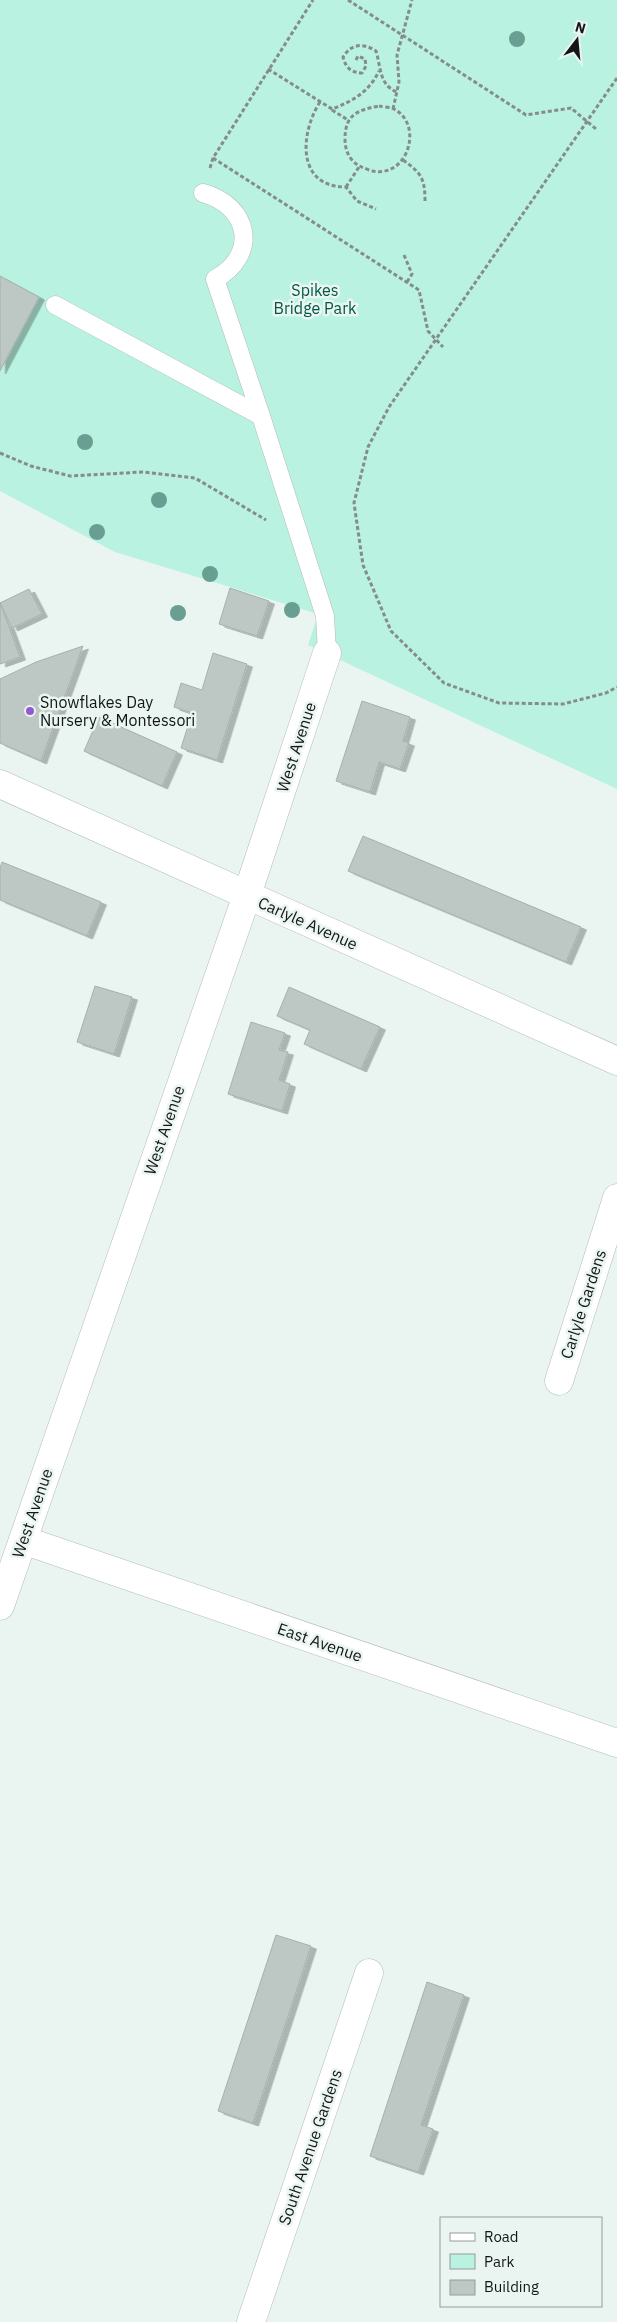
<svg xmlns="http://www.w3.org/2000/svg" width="617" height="2322" font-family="'IBM Plex Sans',sans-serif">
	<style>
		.green { fill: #b9f2e0 }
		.building { fill: #bdc7c4; stroke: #a6b0ac; filter: url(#shadow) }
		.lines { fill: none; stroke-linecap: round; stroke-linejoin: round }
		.lane-casing { stroke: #b2bdb9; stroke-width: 19 }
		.street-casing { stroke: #b2bdb9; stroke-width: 29 }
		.path { stroke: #858c8a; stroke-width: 3; stroke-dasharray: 4 2.5; stroke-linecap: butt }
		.lane { stroke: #fff; stroke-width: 18 }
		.street { stroke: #fff; stroke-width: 28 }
		.tree { fill: #699f93 }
		.poi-dot { fill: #9359d0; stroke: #eaf5f1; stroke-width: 2 }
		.labels { text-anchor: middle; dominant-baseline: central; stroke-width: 5; stroke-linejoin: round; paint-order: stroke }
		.park-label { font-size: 16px; fill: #005846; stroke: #eaf5f1 }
		.poi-label { font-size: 16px; fill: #131615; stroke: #eaf5f1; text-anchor: start }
		.street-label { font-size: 16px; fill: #131615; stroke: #eaf5f1 }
	</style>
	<defs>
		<filter id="shadow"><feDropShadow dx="5.5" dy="3" stdDeviation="0" flood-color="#0004"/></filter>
	</defs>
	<rect width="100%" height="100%" fill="#eaf5f1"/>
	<!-- green -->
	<polygon class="green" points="0,0 617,0 617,789 308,645 318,614 115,552 0,491"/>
	<!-- building -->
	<g class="building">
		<polygon points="0,276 39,297 0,371"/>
		<polygon points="230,588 269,601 257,636 219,624"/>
		<polygon points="29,589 42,614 12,628 0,603"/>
		<polygon points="0,602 20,657 0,664"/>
		<polygon points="83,646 41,761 0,743 0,679 36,662"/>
		<polygon points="213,653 247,664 217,760 181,748 192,713 174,707 181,683 202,690"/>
		<polygon points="362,701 410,717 403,741 409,743 400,769 379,762 370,792 336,781"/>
		<polygon points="99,717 177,752 162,786 84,751"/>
		<polygon points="363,836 581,927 566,962 348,871"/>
		<polygon points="2,862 101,902 87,936 0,900 0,868"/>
		<polygon points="95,986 132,997 114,1054 77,1042"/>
		<polygon points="289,987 380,1027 361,1069 304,1044 310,1030 277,1016"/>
		<polygon points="251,1022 285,1033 279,1050 288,1052 279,1080 290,1084 282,1111 228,1094"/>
		<polygon points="276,1935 311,1946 253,2123 218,2111"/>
		<polygon points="427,1982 464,1995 421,2125 433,2129 418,2172 370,2156"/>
	</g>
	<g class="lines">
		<defs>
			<g id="lane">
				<path d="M203,193c47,13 56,62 12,86l46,137 64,200 2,37"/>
				<polyline points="55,305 261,416"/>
			</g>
			<g id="street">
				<polyline points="0,784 617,1061"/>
				<polyline points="559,1381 617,1198"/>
				<polyline points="23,1540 617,1743"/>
				<polyline points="0,1606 247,895 327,653"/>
				<polyline points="251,2322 369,1973"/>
			</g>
		</defs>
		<!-- lane casing -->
		<use href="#lane" class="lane-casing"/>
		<!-- street casing -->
		<use href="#street" class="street-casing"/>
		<!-- path -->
		<g class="path">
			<polyline points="348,0 526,115 571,108 596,129"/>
			<path d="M356,60l2,-4 7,3 1,7 -4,7c-12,-1 -16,-5 -19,-16 9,-14 20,-14 33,-6 5,16 3,34 21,41"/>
			<path d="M268,69l64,40c21,-8 37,-17 47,-38"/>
			<polyline points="617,78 389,407 368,447 354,503 363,565 391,631 444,683 499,703 563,704 606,693 617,687"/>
			<path d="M320,102c-20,31 -24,85 26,85l11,14 19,8"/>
			<path d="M379,106c4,1 11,1 15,3 31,16 13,73 -25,61 -7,-3 -12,-4 -17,-10 -5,-6 -7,-13 -7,-21 0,-24 12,-29 34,-33z"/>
			<polyline points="393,109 399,82 397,55 412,0"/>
			<polyline points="332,110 348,120"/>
			<polyline points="213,158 419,290 428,331 443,347"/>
			<path d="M403,160c18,13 22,18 22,41"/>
			<polyline points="210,168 213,158 313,0"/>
			<polyline points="346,187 359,167"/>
			<polyline points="404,255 412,274 407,282"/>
			<polyline points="0,453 31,466 70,476 143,472 195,478 266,520"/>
		</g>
		<!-- lane -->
		<use href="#lane" class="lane"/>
		<!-- street -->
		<use href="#street" class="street"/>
	</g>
	<!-- trees -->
	<g class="tree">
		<circle cx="517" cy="39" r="8"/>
		<circle cx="85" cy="442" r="8"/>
		<circle cx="159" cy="500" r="8"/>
		<circle cx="97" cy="532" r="8"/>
		<circle cx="210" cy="574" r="8"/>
		<circle cx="292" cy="610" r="8"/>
		<circle cx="178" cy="613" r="8"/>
	</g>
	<!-- markers -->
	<circle class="poi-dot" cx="30" cy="711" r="5"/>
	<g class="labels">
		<!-- park labels -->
		<g class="park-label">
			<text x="315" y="290">Spikes<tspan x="315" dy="18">Bridge Park</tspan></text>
		</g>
		<!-- poi labels -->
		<g class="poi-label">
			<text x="40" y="702">Snowflakes Day<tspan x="40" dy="18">Nursery &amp; Montessori</tspan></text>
		</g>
		<!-- street labels -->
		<g class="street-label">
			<text transform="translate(296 747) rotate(-72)">West Avenue</text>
			<text transform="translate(308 923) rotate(24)">Carlyle Avenue</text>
			<text transform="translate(164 1130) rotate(-71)">West Avenue</text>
			<text transform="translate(583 1304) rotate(-72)">Carlyle Gardens</text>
			<text transform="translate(32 1513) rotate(-71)">West Avenue</text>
			<text transform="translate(320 1642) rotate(19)">East Avenue</text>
			<text transform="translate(310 2147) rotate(-71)">South Avenue Gardens</text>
		</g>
	</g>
	<!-- legend -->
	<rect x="440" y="2217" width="162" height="90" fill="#eaf5f1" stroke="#949c99"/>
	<rect x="450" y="2233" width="25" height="8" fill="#ffffff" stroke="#949c99"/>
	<text x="484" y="2242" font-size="15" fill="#131615">Road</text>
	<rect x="450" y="2254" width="25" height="15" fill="#b9f2e0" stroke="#949c99"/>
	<text x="484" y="2267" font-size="15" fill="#131615">Park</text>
	<rect x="450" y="2280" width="25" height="15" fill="#bdc7c4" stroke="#949c99"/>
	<text x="484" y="2292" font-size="15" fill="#131615">Building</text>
	<!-- north arrow -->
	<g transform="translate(577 40) rotate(16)" stroke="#eaf5f1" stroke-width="4" paint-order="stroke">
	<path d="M0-4L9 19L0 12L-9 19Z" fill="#131615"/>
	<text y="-8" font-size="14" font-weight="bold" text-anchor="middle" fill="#131615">N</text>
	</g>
</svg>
